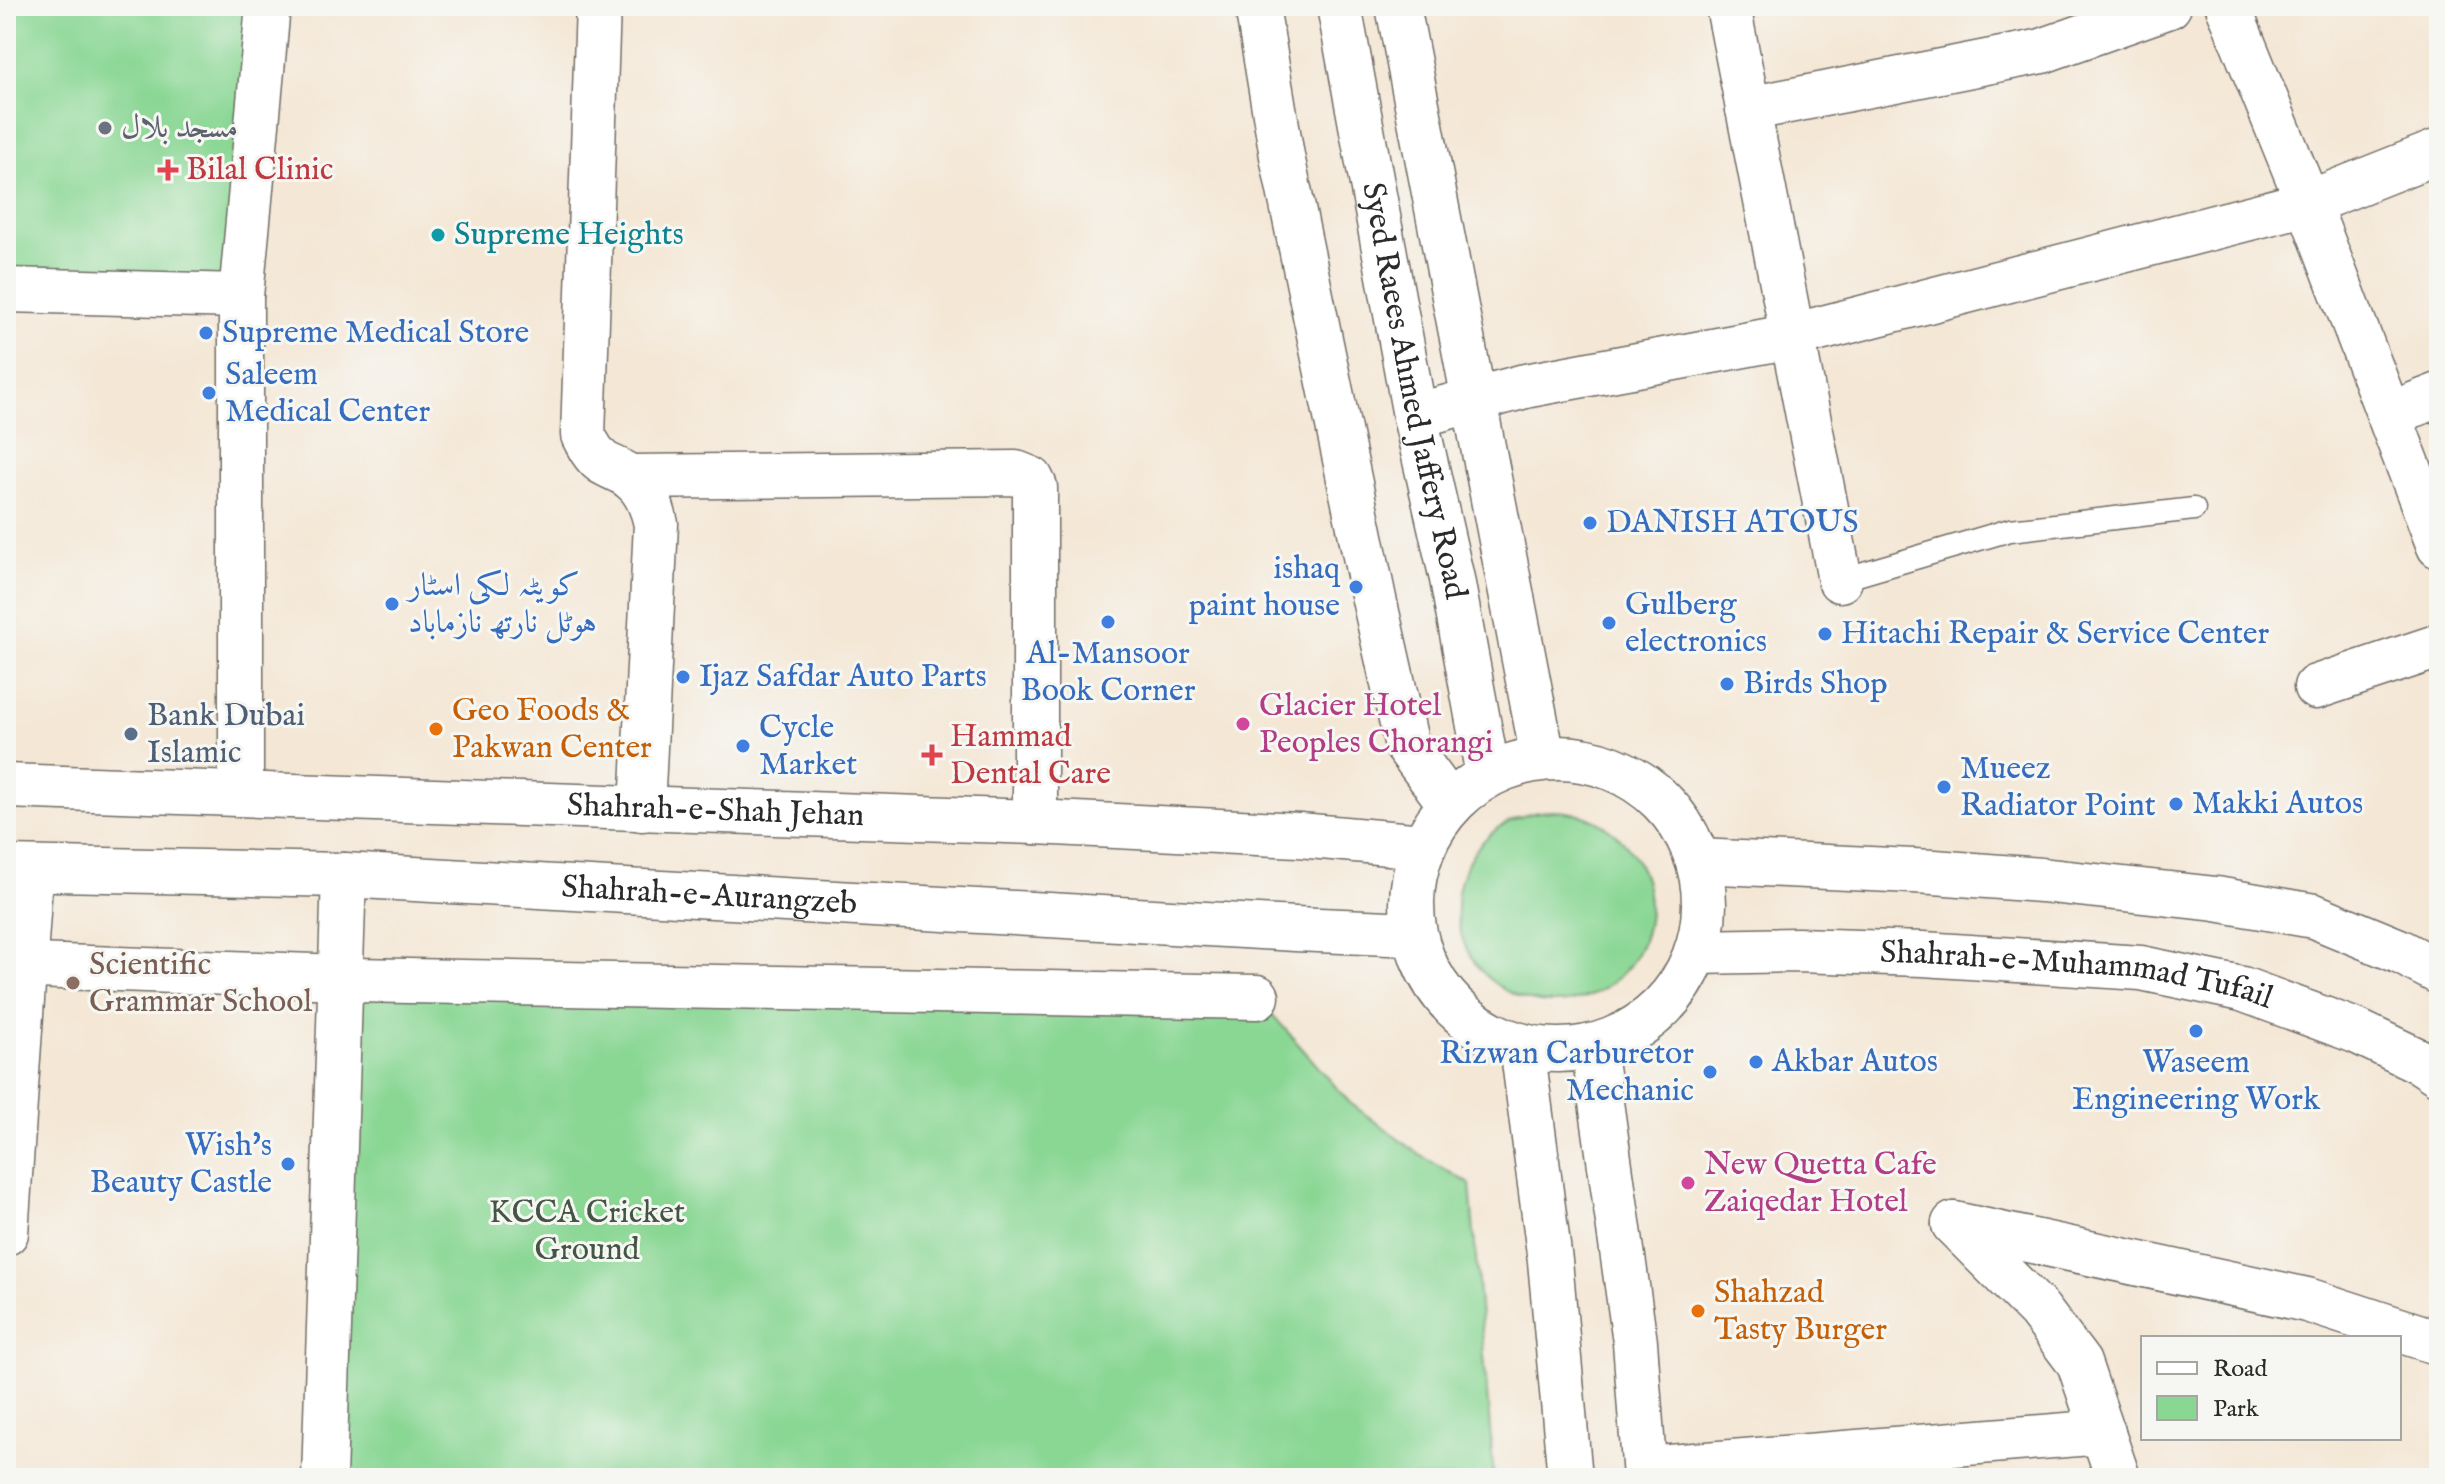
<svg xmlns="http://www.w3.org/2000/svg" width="2445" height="1484" font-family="'IM FELL English',Amiri,serif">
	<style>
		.green { fill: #8ad794; stroke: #5a8160; stroke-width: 2 }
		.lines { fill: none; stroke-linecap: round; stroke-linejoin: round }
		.lane-casing { stroke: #716d66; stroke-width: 25 }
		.street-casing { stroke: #716d66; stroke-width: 47 }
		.secondary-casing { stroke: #716d66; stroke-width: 47 }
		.lane { stroke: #fff; stroke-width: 22 }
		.street { stroke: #fff; stroke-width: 44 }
		.secondary { stroke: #fff; stroke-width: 44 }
		.worship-dot { fill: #6b7280; stroke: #f6f6f2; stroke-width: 3 }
		.health-dot { fill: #e0444e; stroke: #f6f6f2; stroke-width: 3 }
		.culture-dot { fill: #0f9aa8; stroke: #f6f6f2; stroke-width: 3 }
		.shop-dot { fill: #3f7fe0; stroke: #f6f6f2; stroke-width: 3 }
		.hotel-dot { fill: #d1479c; stroke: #f6f6f2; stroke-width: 3 }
		.food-dot { fill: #e8710a; stroke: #f6f6f2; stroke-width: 3 }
		.service-dot { fill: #5c6f8a; stroke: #f6f6f2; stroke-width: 3 }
		.education-dot { fill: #8d6e63; stroke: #f6f6f2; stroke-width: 3 }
		.labels { text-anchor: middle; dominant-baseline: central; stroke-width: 6; stroke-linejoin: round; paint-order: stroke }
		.worship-label { font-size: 32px; fill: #5b616d; stroke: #f6f6f2; text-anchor: start }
		.health-label { font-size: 32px; fill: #be3a42; stroke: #f6f6f2; text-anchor: start }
		.culture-label { font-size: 32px; fill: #0d838f; stroke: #f6f6f2; text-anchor: start }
		.shop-label { font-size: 32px; fill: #366cbe; stroke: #f6f6f2; text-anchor: start }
		.street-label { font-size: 32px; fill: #2b2b2b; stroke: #f6f6f2 }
		.hotel-label { font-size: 32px; fill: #b23c85; stroke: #f6f6f2; text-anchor: start }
		.food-label { font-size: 32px; fill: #c56008; stroke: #f6f6f2; text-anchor: start }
		.service-label { font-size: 32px; fill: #4e5e75; stroke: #f6f6f2; text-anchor: start }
		.education-label { font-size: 32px; fill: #785e54; stroke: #f6f6f2; text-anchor: start }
		.park-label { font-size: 32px; fill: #435645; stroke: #f6f6f2 }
	</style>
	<rect width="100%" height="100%" fill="#f6f6f2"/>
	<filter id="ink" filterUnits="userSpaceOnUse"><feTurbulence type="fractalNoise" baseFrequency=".0125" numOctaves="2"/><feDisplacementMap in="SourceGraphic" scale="16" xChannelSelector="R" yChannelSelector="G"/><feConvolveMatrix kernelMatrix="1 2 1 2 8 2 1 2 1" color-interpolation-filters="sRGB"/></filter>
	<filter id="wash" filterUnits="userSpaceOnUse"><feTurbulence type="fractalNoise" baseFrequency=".006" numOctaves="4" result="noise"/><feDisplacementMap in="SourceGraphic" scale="32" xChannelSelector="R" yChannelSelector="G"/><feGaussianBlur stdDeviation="1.8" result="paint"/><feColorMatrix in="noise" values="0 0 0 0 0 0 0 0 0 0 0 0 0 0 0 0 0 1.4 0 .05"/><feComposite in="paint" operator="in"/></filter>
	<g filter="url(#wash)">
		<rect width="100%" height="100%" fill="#f4e7d5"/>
		<!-- green -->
		<g class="green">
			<polygon points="6,6 269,6 241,296 6,290"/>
			<circle cx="1553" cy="907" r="96"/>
			<polygon points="354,980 1257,997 1350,1103 1420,1155 1470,1184 1494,1478 325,1478"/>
		</g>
	</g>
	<g filter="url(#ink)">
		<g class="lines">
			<defs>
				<polyline id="lane" points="1840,580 2010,530 2194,509"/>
				<g id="street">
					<path d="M598,6l-15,429c5,10 10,20 19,27 9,6 21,9 29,16 15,11 21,28 25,46l-14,285"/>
					<polyline points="1257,6 1282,156 1374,599 1407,746 1450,804"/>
					<polyline points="1728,6 1840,580"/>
					<polyline points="2228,6 2308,203 2439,546"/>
					<polyline points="1748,109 2042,51 2169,6"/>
					<polyline points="6,290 241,296"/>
					<polyline points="2390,414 2439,395"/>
					<polyline points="1415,416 1525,386 1792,336 2308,203 2439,151"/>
					<polyline points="631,477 1016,473 1031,479 1035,487 1035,822"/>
					<polyline points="2316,687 2439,646"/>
					<polyline points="241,794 241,296 268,6"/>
					<polyline points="6,965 341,977 354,980 1257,997"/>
					<polyline points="1954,1224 2307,1300 2439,1343"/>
					<polyline points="1954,1224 2039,1310 2079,1363 2118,1478"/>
					<polyline points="6,1233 31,869"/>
					<polyline points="1645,1469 2103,1432"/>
					<polyline points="324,1478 344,875"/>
				</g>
				<g id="secondary">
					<path id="s1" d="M1339,6l76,410 37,163 36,196"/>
					<polyline points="1398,6 1543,758"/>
					<circle cx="1558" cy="904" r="146"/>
					<path id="s2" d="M6,786l1029,36 264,13 124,11"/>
					<polyline points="1698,861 1934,872 2041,880 2216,899 2314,916 2399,951 2439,972"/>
					<path id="s3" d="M6,868l338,7 951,54 118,5"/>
					<path id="s4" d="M1696,952l101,-2 126,4 218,14 101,21 114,42 65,31 18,12"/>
					<polyline points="1522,1046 1550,1261 1570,1478"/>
					<polyline points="1593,1046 1635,1342 1645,1478"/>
				</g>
			</defs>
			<!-- lane casing -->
			<use href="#lane" class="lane-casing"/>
			<!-- street casing -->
			<use href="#street" class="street-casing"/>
			<!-- secondary casing -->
			<use href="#secondary" class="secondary-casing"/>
			<!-- lane -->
			<use href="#lane" class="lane"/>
			<!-- street -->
			<use href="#street" class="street"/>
			<!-- secondary -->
			<use href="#secondary" class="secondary"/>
		</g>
	</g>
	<!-- markers -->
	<circle class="worship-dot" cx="105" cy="128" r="8"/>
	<g class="health-dot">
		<path d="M164 158h8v8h8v8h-8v8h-8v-8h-8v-8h8z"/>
		<path d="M928 743h8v8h8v8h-8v8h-8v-8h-8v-8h8z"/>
	</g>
	<circle class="culture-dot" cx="438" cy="235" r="8"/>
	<g class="shop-dot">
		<circle cx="206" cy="333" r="8"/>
		<circle cx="209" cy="393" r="8"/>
		<circle cx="1590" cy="523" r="8"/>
		<circle cx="1356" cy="587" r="8"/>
		<circle cx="392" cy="604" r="8"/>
		<circle cx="1108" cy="622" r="8"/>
		<circle cx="1609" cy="623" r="8"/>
		<circle cx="1825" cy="634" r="8"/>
		<circle cx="683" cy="677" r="8"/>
		<circle cx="1727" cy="684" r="8"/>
		<circle cx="743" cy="746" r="8"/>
		<circle cx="1944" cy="787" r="8"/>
		<circle cx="2176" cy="804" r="8"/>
		<circle cx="2196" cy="1031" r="8"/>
		<circle cx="1756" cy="1062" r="8"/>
		<circle cx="1710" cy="1072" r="8"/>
		<circle cx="288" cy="1164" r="8"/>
	</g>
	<g class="hotel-dot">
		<circle cx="1243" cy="724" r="8"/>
		<circle cx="1688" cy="1183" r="8"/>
	</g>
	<g class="food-dot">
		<circle cx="436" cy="729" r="8"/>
		<circle cx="1698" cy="1311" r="8"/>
	</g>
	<circle class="service-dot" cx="131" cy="734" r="8"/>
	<circle class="education-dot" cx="73" cy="983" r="8"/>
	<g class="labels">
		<!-- worship labels -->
		<g class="worship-label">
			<text x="121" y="128">مسجد بلال</text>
		</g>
		<!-- health labels -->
		<g class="health-label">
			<text x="186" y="170">Bilal Clinic</text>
			<text x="950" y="737">Hammad<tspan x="950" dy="37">Dental Care</tspan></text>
		</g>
		<!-- culture labels -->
		<g class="culture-label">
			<text x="454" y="235">Supreme Heights</text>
		</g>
		<!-- shop labels -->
		<g class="shop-label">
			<text x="222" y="333">Supreme Medical Store</text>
			<text x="225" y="375">Saleem<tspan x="225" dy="37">Medical Center</tspan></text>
			<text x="1606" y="523">DANISH ATOUS</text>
			<text x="1340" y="569" text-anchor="end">ishaq<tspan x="1340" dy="37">paint house</tspan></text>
			<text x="408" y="586">کویٹہ لکی اسٹار<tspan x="408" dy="37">ہوٹل نارتھ نازماباد</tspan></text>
			<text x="1625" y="605">Gulberg<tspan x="1625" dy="37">electronics</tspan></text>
			<text x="1841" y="634">Hitachi Repair &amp; Service Center</text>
			<text x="1108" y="654" text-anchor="middle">Al-Mansoor<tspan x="1108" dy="37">Book Corner</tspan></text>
			<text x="699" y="677">Ijaz Safdar Auto Parts</text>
			<text x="1743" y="684">Birds Shop</text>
			<text x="759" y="728">Cycle<tspan x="759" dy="37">Market</tspan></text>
			<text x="1960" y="769">Mueez<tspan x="1960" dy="37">Radiator Point</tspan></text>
			<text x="2192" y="804">Makki Autos</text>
			<text x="1694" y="1054" text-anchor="end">Rizwan Carburetor<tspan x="1694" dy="37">Mechanic</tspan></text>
			<text x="1772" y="1062">Akbar Autos</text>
			<text x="2196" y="1063" text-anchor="middle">Waseem<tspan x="2196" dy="37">Engineering Work</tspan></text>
			<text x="272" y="1146" text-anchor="end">Wish's<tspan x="272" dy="37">Beauty Castle</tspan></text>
		</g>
		<!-- street labels -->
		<g class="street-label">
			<text stroke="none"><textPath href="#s1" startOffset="392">Syed Raees Ahmed Jaffery Road</textPath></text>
			<text stroke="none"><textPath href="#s2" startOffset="710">Shahrah-e-Shah Jehan</textPath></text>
			<text stroke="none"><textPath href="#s3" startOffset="704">Shahrah-e-Aurangzeb</textPath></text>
			<text stroke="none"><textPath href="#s4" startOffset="382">Shahrah-e-Muhammad Tufail</textPath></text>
		</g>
		<!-- hotel labels -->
		<g class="hotel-label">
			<text x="1259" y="706">Glacier Hotel<tspan x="1259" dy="37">Peoples Chorangi</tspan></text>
			<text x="1704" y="1165">New Quetta Cafe<tspan x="1704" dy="37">Zaiqedar Hotel</tspan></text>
		</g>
		<!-- food labels -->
		<g class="food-label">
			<text x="452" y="711">Geo Foods &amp;<tspan x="452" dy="37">Pakwan Center</tspan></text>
			<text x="1714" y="1293">Shahzad<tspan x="1714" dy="37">Tasty Burger</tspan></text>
		</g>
		<!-- service labels -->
		<g class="service-label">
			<text x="147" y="716">Bank Dubai<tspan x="147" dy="37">Islamic</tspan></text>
		</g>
		<!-- education labels -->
		<g class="education-label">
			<text x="89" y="965">Scientific<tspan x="89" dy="37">Grammar School</tspan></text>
		</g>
		<!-- park labels -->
		<g class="park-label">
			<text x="587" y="1213">KCCA Cricket<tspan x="587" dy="37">Ground</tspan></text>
		</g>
	</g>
	<!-- margin -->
	<rect width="2445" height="1484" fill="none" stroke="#f6f6f2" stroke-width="32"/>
	<!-- legend -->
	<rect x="2141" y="1336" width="260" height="104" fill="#f6f6f2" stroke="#a5a5a2" stroke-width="2"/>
	<rect x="2157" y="1362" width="40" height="12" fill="#ffffff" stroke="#a5a5a2" stroke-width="2"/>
	<text x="2213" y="1376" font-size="24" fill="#2b2b2b">Road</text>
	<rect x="2157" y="1396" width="40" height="24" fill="#8ad794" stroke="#a5a5a2" stroke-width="2"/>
	<text x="2213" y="1416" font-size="24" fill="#2b2b2b">Park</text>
</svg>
